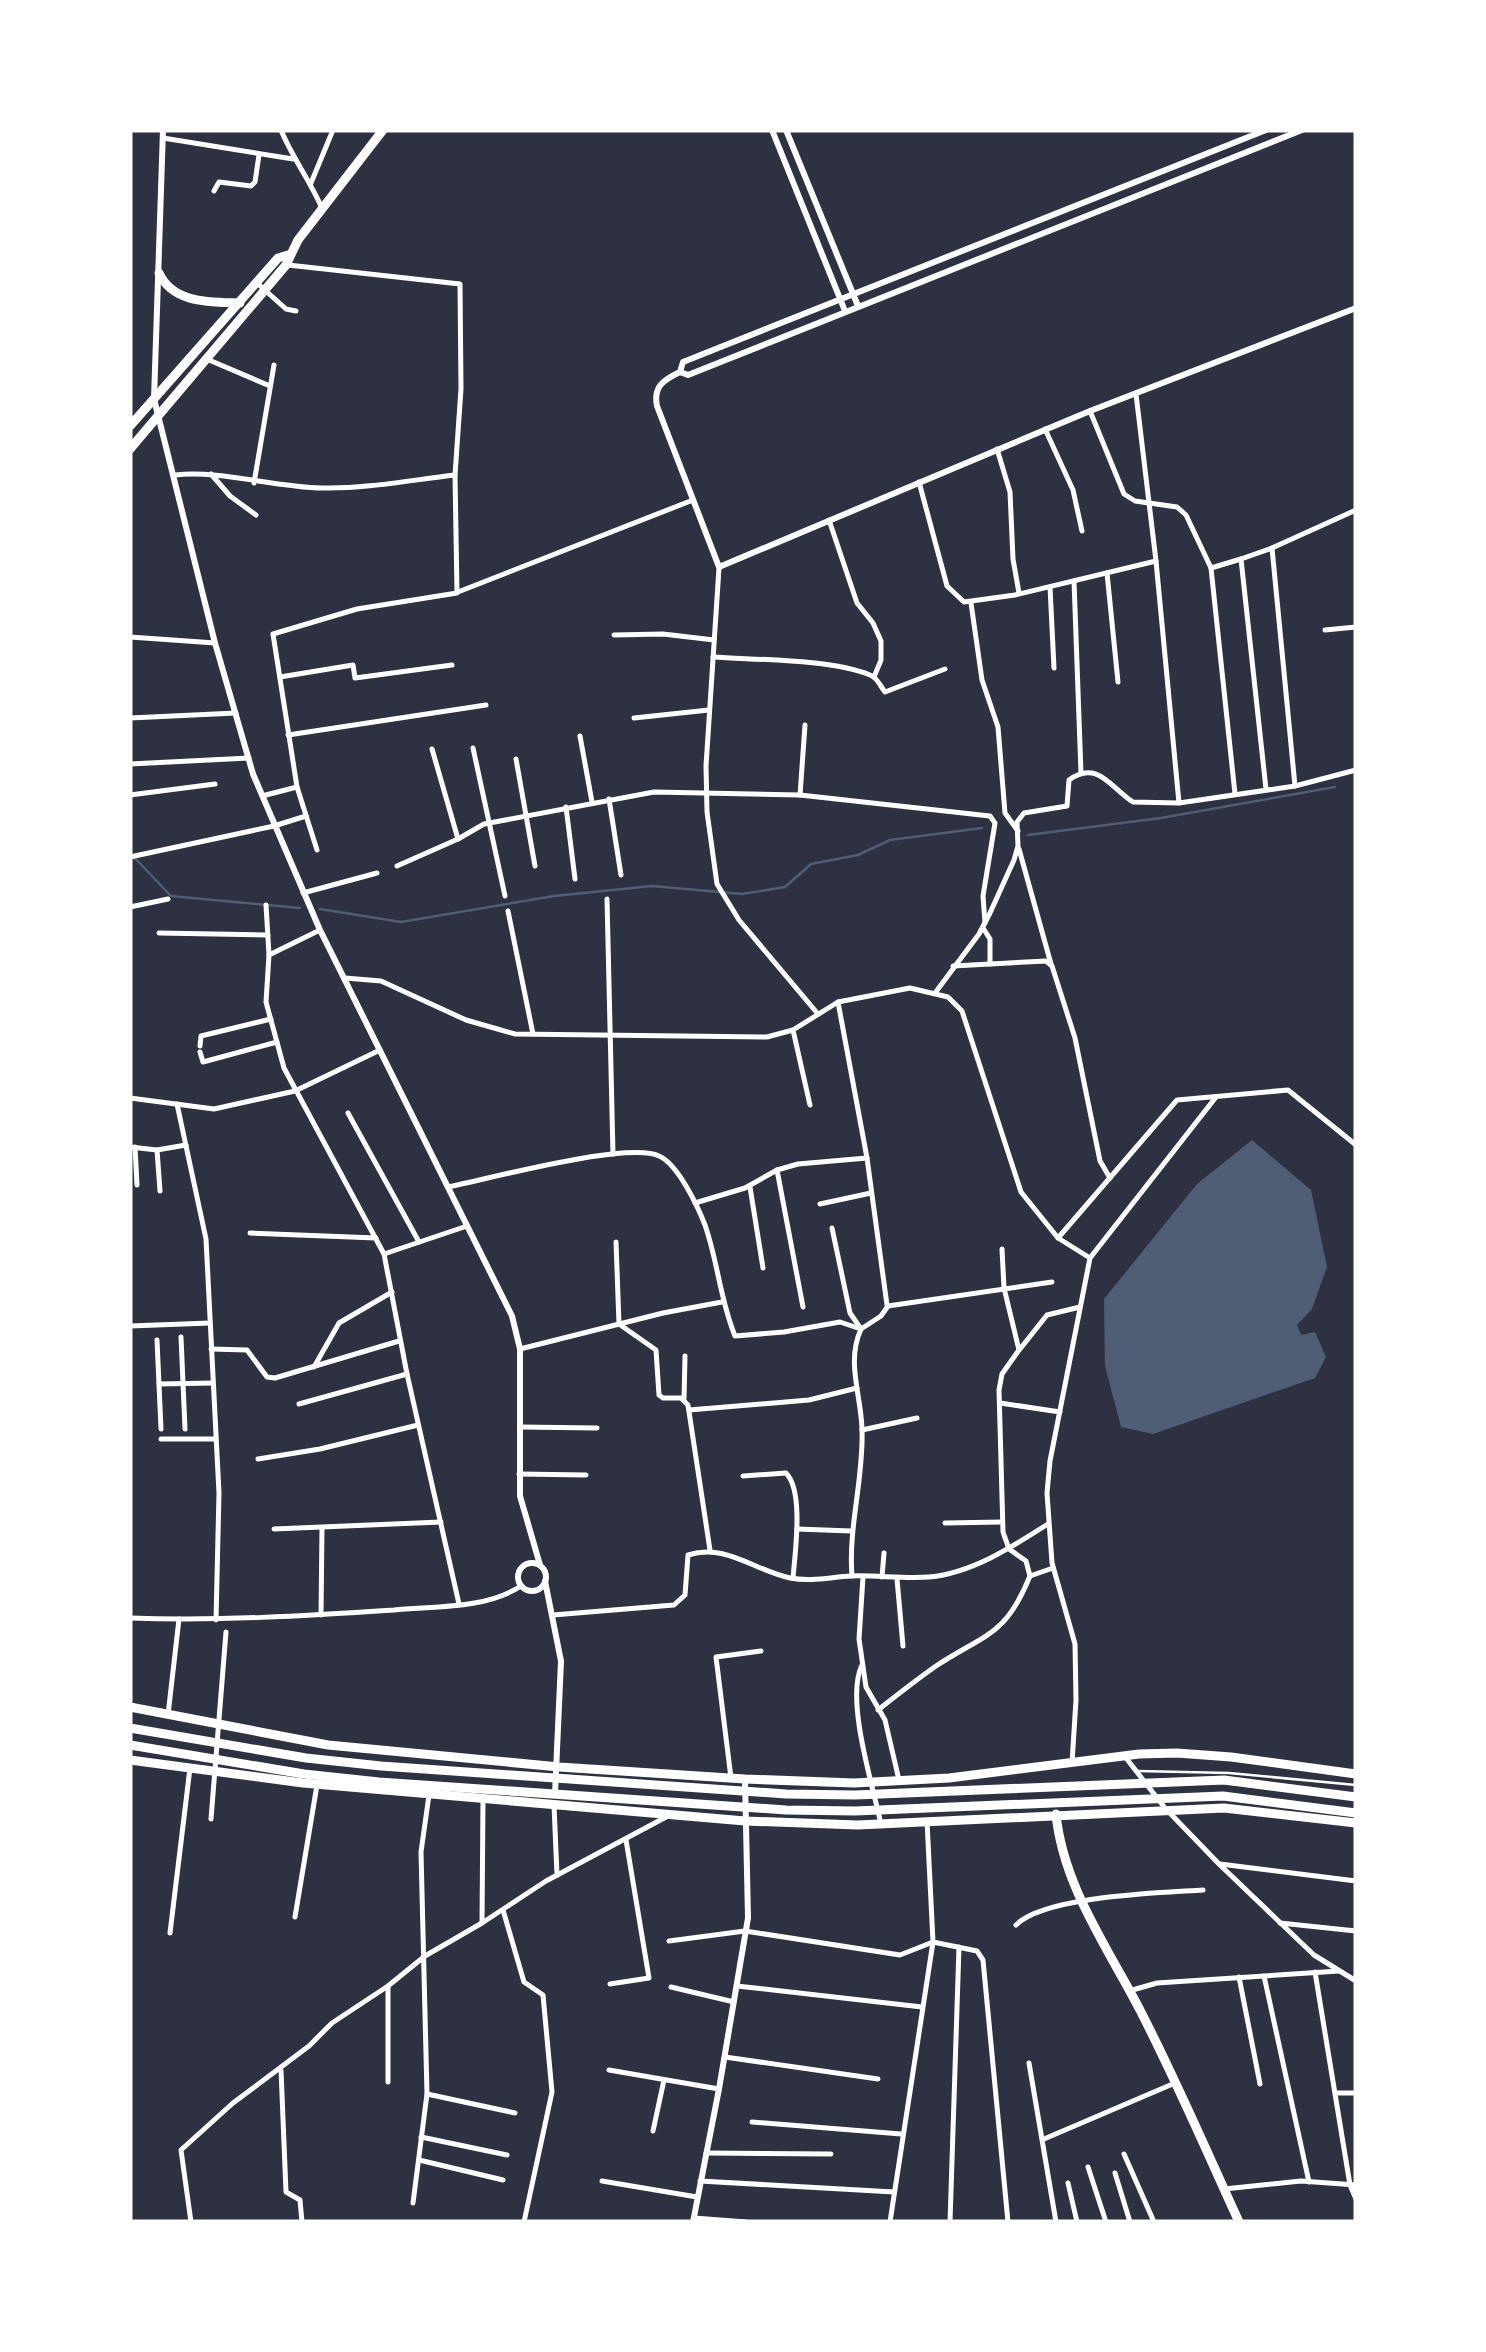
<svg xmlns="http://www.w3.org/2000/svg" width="1486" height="2352" font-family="'IBM Plex Sans',sans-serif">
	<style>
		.water { fill: #4f5d75 }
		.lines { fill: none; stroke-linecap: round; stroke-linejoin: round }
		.stream { stroke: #4f5d75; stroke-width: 2.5 }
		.service { stroke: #fff; stroke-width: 2.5 }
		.minor { stroke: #fff; stroke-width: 5 }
		.tertiary { stroke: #fff; stroke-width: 6 }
		.primary { stroke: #fff; stroke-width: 9 }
		.trunk { stroke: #fff; stroke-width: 9 }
	</style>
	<rect width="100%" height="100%" fill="#2d3142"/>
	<!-- water -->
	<polygon class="water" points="1252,1140 1311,1190 1327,1267 1312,1309 1297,1325 1301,1335 1315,1332 1326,1357 1315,1378 1153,1434 1121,1427 1105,1366 1104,1299 1197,1184"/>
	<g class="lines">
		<!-- stream -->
		<g class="stream">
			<polyline points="1028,835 1161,818 1335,787"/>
			<polyline points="130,853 171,896 300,908"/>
			<polyline points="320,909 401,922 554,896 652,886 742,894 785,887 811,864 858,855 890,840 982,828"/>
		</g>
		<!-- service -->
		<polyline class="service" points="1138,1771 1229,1773 1356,1785"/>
		<!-- minor -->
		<g class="minor">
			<path d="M281,130c11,27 28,49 40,76"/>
			<polyline points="163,138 293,159"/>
			<polyline points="311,183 333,130"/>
			<polyline points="214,191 219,182 251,186 255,182 259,155"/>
			<polyline points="257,283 286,309 296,311"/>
			<polyline points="209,360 270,386"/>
			<polyline points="1090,411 1124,494 1135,501 1177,507 1186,515 1211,568 1235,794"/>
			<polyline points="1045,429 1073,490 1082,531"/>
			<polyline points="997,449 1010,492 1013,559 1019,593"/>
			<polyline points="211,474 230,496 256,515"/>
			<path d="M175,475c47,-5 97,12 147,13 44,1 89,-8 133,-13"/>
			<polyline points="919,482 947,586 964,602 1015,595 1156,561 1136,394"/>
			<polyline points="254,483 274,365"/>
			<polyline points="829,520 857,603 873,623 881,641 881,660 874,677"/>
			<polyline points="1272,548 1356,510"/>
			<polyline points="1241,559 1272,548 1295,786"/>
			<polyline points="719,568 706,766 707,812 717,884 739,920 818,1014"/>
			<polyline points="1211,568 1241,559 1266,789"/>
			<polyline points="1107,573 1118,682"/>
			<polyline points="1074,581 1081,773"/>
			<polyline points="1050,587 1054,668"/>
			<polyline points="458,592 693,500"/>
			<polyline points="971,603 982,680 998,727 1005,813 1018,831"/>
			<polyline points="1325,630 1356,627"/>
			<polyline points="614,635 663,634 714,640"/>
			<polyline points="130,637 215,643"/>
			<path d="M713,657c44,3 118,2 157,18 8,3 10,11 15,17l60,-23"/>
			<polyline points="280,677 353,665 355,678 452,665"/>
			<polyline points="130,718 236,713"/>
			<polyline points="634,718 709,710"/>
			<polyline points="288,735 486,705"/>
			<polyline points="580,736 592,802"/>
			<polyline points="473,748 505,896"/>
			<polyline points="432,749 458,839"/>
			<polyline points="516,759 535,866"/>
			<polyline points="130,764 249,758"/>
			<polyline points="297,787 317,850"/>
			<polyline points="130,795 215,784"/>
			<polyline points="800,795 805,725"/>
			<polyline points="262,796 297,787 273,634 357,609 457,593 455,475 461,389 460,284 288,265"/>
			<polyline points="609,799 621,875"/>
			<polyline points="1179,803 1295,786 1356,770"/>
			<polyline points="566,807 575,879"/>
			<polyline points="1019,849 1051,964"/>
			<polyline points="130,857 274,826 306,816"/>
			<polyline points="397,866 458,839 484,824 654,792 800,795 990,816 995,823 983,896 985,923"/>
			<polyline points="303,893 377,873"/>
			<polyline points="607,899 613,1154"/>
			<polyline points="266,905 269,955"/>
			<polyline points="130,907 168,899"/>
			<polyline points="508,911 533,1034"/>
			<polyline points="983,928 990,939 990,964"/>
			<polyline points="320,930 269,955 266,1002 284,1068 384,1254 407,1374 459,1604"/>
			<polyline points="159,933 268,935"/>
			<polyline points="953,966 1046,961 1052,966 1075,1038 1100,1161 1110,1178"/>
			<polyline points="345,978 381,981 466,1020 515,1034 767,1037 793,1030 838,1002 910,988 948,997 962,1011 1021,1192 1058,1238 1090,1258"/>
			<path d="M935,993l44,-59 11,-21 24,-53 4,-14 -1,-24 7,-9 43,-7 2,-26c28,-21 42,8 64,22l46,1 -23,-242"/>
			<polyline points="838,1002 867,1158 887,1305"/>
			<polyline points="793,1030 810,1105"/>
			<polyline points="200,1046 201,1036 271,1019"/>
			<polyline points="200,1052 203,1062 277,1042"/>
			<polyline points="130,1098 214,1109 295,1091 380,1050"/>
			<polyline points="177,1104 206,1239 219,1493 216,1620"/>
			<polyline points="348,1113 419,1242"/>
			<polyline points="130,1147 157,1150 186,1145"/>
			<polyline points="135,1147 137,1185"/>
			<polyline points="157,1150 160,1191"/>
			<polyline points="777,1170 803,1307"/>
			<path d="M448,1187c40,-8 180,-46 211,-31 19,8 39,51 46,69 13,37 15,75 30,111l49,-4 56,-10 21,7"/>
			<polyline points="750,1187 763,1268"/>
			<polyline points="695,1203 745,1188 777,1170 798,1164 867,1158"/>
			<polyline points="820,1204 871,1193"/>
			<polyline points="832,1228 850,1313 861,1329"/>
			<polyline points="250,1233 376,1238"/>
			<polyline points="1058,1238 1177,1100 1288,1090 1356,1145"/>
			<polyline points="616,1242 619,1324 656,1350 659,1395 663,1398 681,1398 688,1405 710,1550"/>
			<polyline points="384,1254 467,1226"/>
			<polyline points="130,1326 210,1323"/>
			<polyline points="181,1337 185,1429"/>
			<polyline points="157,1340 161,1429"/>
			<polyline points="211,1349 247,1350 267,1377 275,1378 399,1341"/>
			<polyline points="520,1349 663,1313 722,1302"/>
			<polyline points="1020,1349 1047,1315 1080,1307"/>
			<polyline points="314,1367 339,1323 392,1292"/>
			<polyline points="159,1384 213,1383"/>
			<polyline points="684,1399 685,1356"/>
			<polyline points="1000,1403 1060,1412"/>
			<polyline points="299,1404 407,1374"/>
			<polyline points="689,1410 809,1400 857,1388"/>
			<polyline points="520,1427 597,1428"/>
			<polyline points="862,1430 917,1418"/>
			<polyline points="161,1439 216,1439"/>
			<polyline points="258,1459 320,1449 418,1425"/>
			<polyline points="519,1474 586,1475"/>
			<path d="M743,1476l43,-3c18,18 9,80 7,105"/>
			<polyline points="945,1523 1002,1522"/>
			<polyline points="274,1529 441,1522"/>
			<polyline points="797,1529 851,1531"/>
			<path d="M852,1576c-4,-49 12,-98 10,-147 -1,-35 -16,-67 -1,-100l20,-13 7,-10 164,-24"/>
			<polyline points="1030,1576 1053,1568"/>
			<polyline points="863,1577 859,1639 866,1687 885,1720 899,1780"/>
			<polyline points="882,1577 884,1553"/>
			<polyline points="897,1579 903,1646"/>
			<polyline points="321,1615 322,1528"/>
			<path d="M553,1615l121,-10 11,-10 3,-40c38,-12 65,15 102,23 21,4 41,-1 61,-2 26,-1 52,3 78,1 43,-4 83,-30 119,-53"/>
			<path d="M130,1618c89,3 175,-2 264,-8 42,-4 92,-1 127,-24"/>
			<path d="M862,1665c-17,34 11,121 19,159"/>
			<path d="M878,1710c19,-15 38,-30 58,-44 50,-33 69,-29 94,-90l-4,-15 -17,-12 -6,-17 -4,-142 3,-16 17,-24 -15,-62 -2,-39"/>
			<polyline points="168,1715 179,1619"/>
			<polyline points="1126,1758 1165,1808 1219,1864 1314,1955 1356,1981"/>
			<polyline points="1072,1763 1076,1700 1075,1644 1052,1563 1047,1493 1050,1461 1090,1258 1216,1097"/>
			<polyline points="731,1778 716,1657 761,1651"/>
			<polyline points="554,1805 557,1875"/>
			<polyline points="211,1819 226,1632"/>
			<polyline points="927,1821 933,1942 977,1951 983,1960 1008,2222"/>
			<polyline points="1220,1864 1356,1881"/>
			<polyline points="503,1910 524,1982 543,1995 552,2092 524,2222"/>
			<polyline points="295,1917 317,1785"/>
			<polyline points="482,1923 483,1799"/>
			<polyline points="1280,1923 1356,1931"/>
			<path d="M1016,1925c29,-29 144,-32 187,-35"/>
			<polyline points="170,1933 190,1768"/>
			<polyline points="669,1941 745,1931 900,1955 933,1942 890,2222"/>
			<polyline points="1315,1972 1350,2185 1356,2199"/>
			<polyline points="1264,1976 1309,2182"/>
			<polyline points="1239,1977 1260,2084"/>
			<polyline points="610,1984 649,1978 626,1840"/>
			<polyline points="737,1986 922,2007"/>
			<polyline points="671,1987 734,2002"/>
			<polyline points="1129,1991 1157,1983 1339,1971"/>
			<polyline points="725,2057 878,2079"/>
			<polyline points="1029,2063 1056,2222"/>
			<polyline points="281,2070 286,2192 300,2200 302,2222"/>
			<polyline points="609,2070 719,2089"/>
			<polyline points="388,2082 388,1986"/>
			<polyline points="1337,2093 1356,2093"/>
			<polyline points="427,2094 515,2113"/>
			<polyline points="752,2122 901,2134"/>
			<polyline points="653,2131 664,2080"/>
			<polyline points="421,2137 507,2155"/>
			<polyline points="1044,2139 1175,2083"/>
			<polyline points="706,2153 831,2154"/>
			<polyline points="1124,2154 1154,2222"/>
			<polyline points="419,2160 503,2180"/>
			<polyline points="1088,2167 1106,2222"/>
			<polyline points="1115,2173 1130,2222"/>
			<polyline points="602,2181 697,2197"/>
			<polyline points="700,2181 894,2192"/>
			<polyline points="1068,2183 1077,2222"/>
			<polyline points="1224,2189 1301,2181 1356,2185"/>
			<polyline points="413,2203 427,2094 421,1852 429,1795"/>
			<polyline points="694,2218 746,2222"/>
			<polyline points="191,2222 181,2150 233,2103 309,2046 332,2023 388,1986 425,1956 482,1923 546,1881 668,1816"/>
			<polyline points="950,2222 959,1947"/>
		</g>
		<!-- tertiary -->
		<g class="tertiary">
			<polyline points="163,130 154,399 215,643 253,774 320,930 512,1316 520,1349 520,1496 540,1565"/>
			<polyline points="772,130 845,311"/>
			<polyline points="786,130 858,306"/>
			<path d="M1302,130l-614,245 -8,-3c-17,8 -27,15 -23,34l62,161 371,-156 266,-103"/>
			<polyline points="680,372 683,362 1266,130"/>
			<circle cx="532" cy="1577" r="14"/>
			<polyline points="545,1581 561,1661 555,1794"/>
			<polyline points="693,2222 719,2089 748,1918 745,1779"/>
		</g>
		<!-- primary -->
		<g class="primary">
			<path d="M159,273c14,31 52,29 81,30"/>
			<polyline points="130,426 278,258 288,255"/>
			<polyline points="130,449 286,265 298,240 383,130"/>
			<polyline points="130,1707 328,1745 559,1767 745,1779 854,1783 949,1778 1139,1754 1177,1753 1231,1757 1356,1774"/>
			<polyline points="130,1760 303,1783 745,1821 858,1825 1224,1808 1356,1823"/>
			<path d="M1056,1814c7,72 52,134 85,198 35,68 66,140 98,210"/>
		</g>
		<!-- trunk -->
		<g class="trunk">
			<polyline points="130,1728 306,1758 381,1766 786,1794 855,1795 1224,1780 1356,1797"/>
			<polyline points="130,1745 304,1774 379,1782 786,1810 855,1811 1223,1796 1356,1813"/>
		</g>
	</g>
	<!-- border -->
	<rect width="1486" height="2352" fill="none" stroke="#ffffff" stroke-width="265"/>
</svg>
